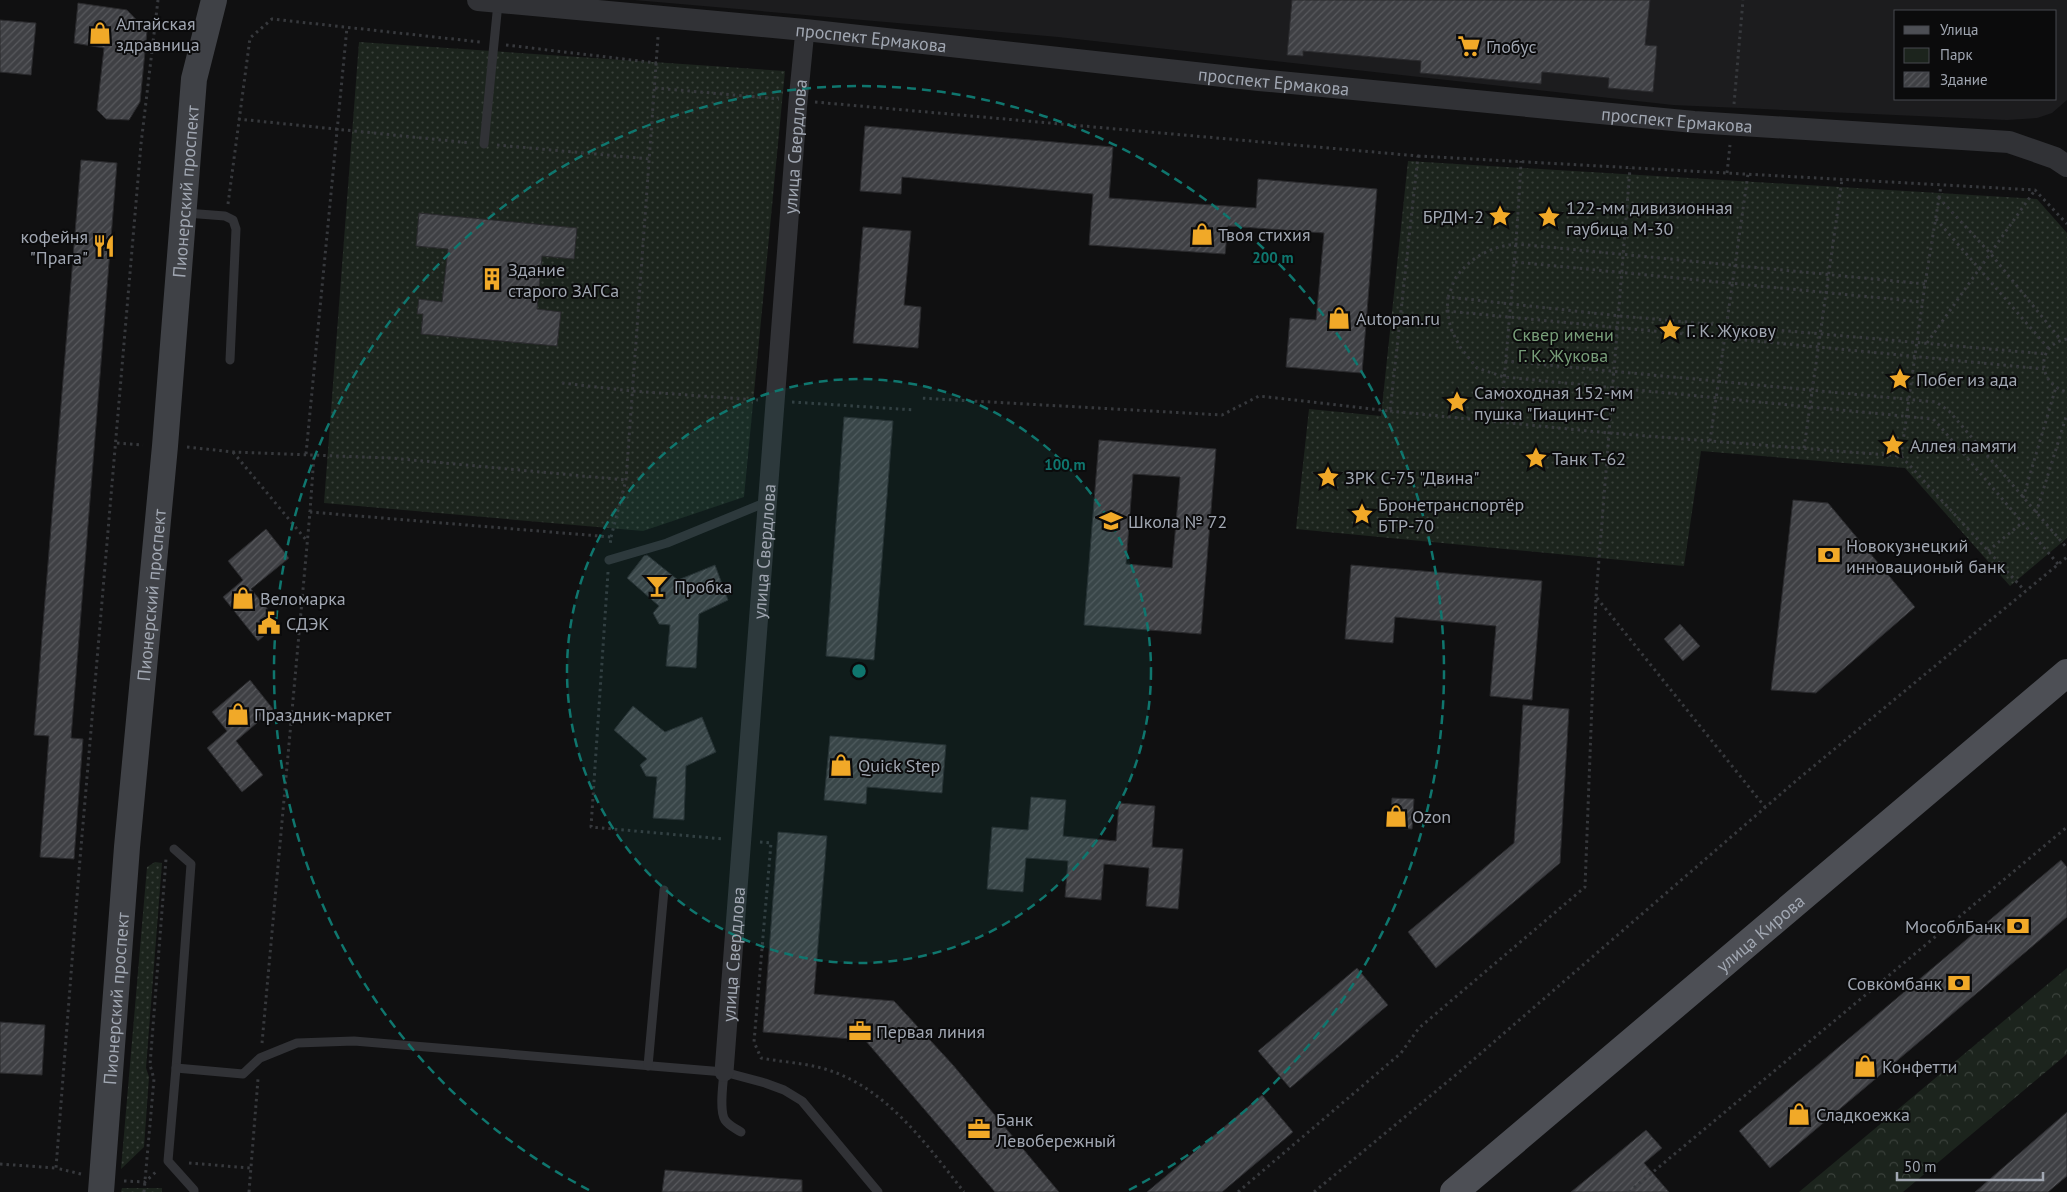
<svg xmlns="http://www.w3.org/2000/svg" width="2067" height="1192" font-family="'PT Sans',sans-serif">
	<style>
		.built { fill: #1c1c1e; fill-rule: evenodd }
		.green { fill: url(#green-dots) }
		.forest { fill: url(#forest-crowns) }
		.building { fill: url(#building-hatch); stroke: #2a2a2d; fill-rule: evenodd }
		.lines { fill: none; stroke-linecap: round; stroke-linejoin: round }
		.path { stroke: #37393d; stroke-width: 3; stroke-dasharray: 2.5 4; stroke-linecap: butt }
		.service { stroke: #313236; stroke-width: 9 }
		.minor { stroke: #313236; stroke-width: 19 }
		.tertiary { stroke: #313236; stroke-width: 22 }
		.secondary { stroke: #3f4146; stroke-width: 26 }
		.primary { stroke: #4d4f55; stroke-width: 28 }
		.ring { fill: none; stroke: #0f766e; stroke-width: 2.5; stroke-dasharray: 9 6 }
		.labels { text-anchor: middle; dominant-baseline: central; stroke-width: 4; stroke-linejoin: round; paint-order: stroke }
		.poi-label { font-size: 18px; fill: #a1a7b2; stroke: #0b0b0c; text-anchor: start }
		.street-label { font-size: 18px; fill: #a1a7b2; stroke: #0b0b0c }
		.park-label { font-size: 18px; fill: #789e79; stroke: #0b0b0c }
		.centre { fill: #0f766e; stroke: #0b0b0c; stroke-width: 2.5 }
		.ring-label { font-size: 15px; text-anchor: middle; font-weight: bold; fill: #0f766e; stroke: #0b0b0c; stroke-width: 4; stroke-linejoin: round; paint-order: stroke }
	</style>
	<defs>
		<pattern id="green-dots" width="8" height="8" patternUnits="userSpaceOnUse" patternTransform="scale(1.25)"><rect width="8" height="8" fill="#1c241d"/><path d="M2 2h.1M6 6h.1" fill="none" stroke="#3a413b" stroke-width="1.8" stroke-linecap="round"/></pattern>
		<pattern id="forest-crowns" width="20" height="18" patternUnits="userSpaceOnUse" patternTransform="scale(1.25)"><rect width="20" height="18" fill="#1c241d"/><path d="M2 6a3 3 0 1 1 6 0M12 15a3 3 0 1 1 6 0" fill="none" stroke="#3a413b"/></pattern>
		<pattern id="building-hatch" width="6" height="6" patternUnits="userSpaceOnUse" patternTransform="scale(1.25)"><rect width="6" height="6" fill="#3f4044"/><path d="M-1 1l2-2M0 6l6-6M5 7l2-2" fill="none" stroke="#58595d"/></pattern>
	</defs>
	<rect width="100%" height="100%" fill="#101011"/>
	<!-- built -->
	<path class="built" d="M634,0h1433v100l-15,13 -15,5 -30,2 -334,-15 -615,-68zM1896,11h160v88h-160z"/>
	<!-- green -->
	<g class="green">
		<polygon points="359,42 785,71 744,497 643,531 324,503"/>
		<polygon points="1408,161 2037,199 2067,233 2067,538 2010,586 1905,468 1701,451 1684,566 1296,529 1309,409 1381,416"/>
		<polygon points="155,862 162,863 146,1068 149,1077 144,1147 121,1169 147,867"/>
		<polygon points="122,1188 162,1188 162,1192 121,1192"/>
	</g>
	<!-- forest -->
	<polygon class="forest" points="2067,968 2067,1054 1903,1192 1799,1192"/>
	<!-- building -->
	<g class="building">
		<polygon points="1292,0 1650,0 1645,45 1657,46 1653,92 1608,88 1609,78 1542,72 1541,84 1420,73 1421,61 1303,51 1303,56 1287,55"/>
		<polygon points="78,3 127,10 147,31 140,102 129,120 106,119 97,110 104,48 74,43"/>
		<polygon points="0,20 36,23 31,75 0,72"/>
		<polygon points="865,126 1113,147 1109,198 1256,208 1258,179 1377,189 1362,373 1286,367 1290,318 1316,320 1324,233 1228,226 1225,254 1089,245 1093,194 902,177 901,194 860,191"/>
		<polygon points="81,160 117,163 71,738 83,739 74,859 40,857 49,736 34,735"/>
		<polygon points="419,213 577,228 574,259 542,256 537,309 561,312 557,346 421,334 423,314 417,314 419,299 442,302 448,249 416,246"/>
		<polygon points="863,227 911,231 904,305 921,307 918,348 853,343"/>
		<polygon points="844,417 893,421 874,660 826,656"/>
		<path d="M1099,440l117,9 -15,185 -117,-9zM1133,474l47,3 -8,91 -46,-4z"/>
		<polygon points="1793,500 1828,503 1915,607 1816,693 1771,690"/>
		<polygon points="266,529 289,558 251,589 279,623 258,641 223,597 243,580 228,561"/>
		<polygon points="647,555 678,580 715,565 728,600 699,614 696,668 666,666 670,625 659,624 653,613 659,606 627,578 644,556"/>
		<polygon points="1351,565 1542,581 1532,700 1490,696 1496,626 1395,617 1393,643 1345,639"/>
		<polygon points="1680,624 1700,646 1683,661 1664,639"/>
		<polygon points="250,680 273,709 236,741 263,775 242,792 207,748 227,731 212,712"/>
		<polygon points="1523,705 1569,709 1560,863 1436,968 1408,932 1514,843"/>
		<polygon points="633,706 665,732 702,717 716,752 686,766 684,820 653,818 657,777 646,776 640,765 647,759 614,730"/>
		<polygon points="830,736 946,745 942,793 867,787 866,804 824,800"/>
		<polygon points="1031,797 1066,800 1063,836 1116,841 1119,803 1155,806 1152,847 1183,849 1178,909 1146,906 1149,868 1104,864 1101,900 1065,897 1068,861 1026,858 1023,892 987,889 992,827 1028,830"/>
		<polygon points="1392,798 1414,799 1412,829 1390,828"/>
		<polygon points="778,832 827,836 814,994 894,1001 953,1065 1059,1192 995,1192 865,1040 763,1032"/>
		<polygon points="2061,860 2067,867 2067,917 1770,1168 1739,1131"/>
		<polygon points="1357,968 1388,1005 1290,1088 1258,1051"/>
		<polygon points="0,1022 45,1025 42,1075 0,1073"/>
		<polygon points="1262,1095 1293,1132 1222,1192 1147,1192"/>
		<polygon points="2067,1112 2067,1176 2048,1192 1975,1192"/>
		<polygon points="1646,1130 1662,1148 1644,1163 1669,1192 1571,1192"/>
		<polygon points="665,1170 802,1180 802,1192 662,1192"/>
	</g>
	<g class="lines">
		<!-- path -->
		<g class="path">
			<polyline points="506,45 657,63"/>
			<polyline points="655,88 779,99"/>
			<polyline points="815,102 1418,156 1390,411 1259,396 1222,415 919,398"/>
			<polyline points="1734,104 1743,0"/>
			<polyline points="238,119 471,143"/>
			<polyline points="497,145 650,159"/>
			<polyline points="1418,156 2035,190 2067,224"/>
			<polyline points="1727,173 1730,145"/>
			<polyline points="1939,198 1941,186"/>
			<polyline points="228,204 250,38 272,19 480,42"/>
			<polyline points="1936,219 2049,349"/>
			<polyline points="1515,262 1922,302"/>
			<path d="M1925,284l-408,-40c-24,2 -45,12 -60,32 -4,5 -6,15 -9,21l172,19 426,38"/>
			<polyline points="1448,297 1447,311 1451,329 1460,347 1477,368 1504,377 1933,419 1938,424 2058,564"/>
			<polyline points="1447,311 2044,369"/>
			<path d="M2067,339c-32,5 -30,45 0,53"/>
			<polyline points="1927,343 2035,190"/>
			<polyline points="1505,361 1936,402 1949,411 2067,548"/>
			<polyline points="562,383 632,391 758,400"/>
			<polyline points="792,402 915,410"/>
			<polyline points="1390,411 1609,433 1901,456 2025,591"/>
			<path d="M1501,422c6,-87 16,-174 20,-261"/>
			<polyline points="1710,441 1748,174"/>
			<polyline points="117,443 143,445"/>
			<polyline points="187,447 233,452 391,458 626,480"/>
			<polyline points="1804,448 1842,180"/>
			<polyline points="233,452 307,541"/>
			<polyline points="306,454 347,27"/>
			<polyline points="1901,456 1925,284 1939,198 1990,253 2061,340"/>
			<polyline points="2023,498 2056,387"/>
			<polyline points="310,512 314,455"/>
			<polyline points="2036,513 2067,414"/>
			<polyline points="611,537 626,480 658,37"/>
			<polyline points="1988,551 2023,522"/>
			<polyline points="608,572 591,827 724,839"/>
			<polyline points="1597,598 1765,807"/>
			<path d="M760,842l11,1 -17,199 7,16c21,4 44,5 64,11 61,18 102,76 139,123"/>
			<polyline points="262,1043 310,512 611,537 610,546"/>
			<polyline points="189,1163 250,1168"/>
			<polyline points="0,1164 56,1168"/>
			<polyline points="81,1174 56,1168 79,871 141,144 158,0"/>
			<polyline points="124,1181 145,1182 158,1170"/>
			<polyline points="144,1192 154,1079 150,1065 166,859"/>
			<polyline points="249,1192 258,1079"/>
			<polyline points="1238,1192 1401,1053 1419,1028 1585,887 1596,597 1630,168"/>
			<polyline points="1314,1192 1458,1073 1797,780 2067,557"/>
			<polyline points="1629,1192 2067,827"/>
		</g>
		<!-- service -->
		<g class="service">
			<polyline points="484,144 498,3"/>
			<polyline points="186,213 225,216 233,220 236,229 230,360"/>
			<polyline points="609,560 667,543 767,502"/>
			<polyline points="174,849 191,864 176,1068 243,1074 260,1058 297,1043 354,1041 724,1072 765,1083 784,1090 802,1101 878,1192"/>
			<polyline points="648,1066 664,890"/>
			<polyline points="176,1068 168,1161 194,1190 194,1192"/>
			<path d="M724,1072c-1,12 -5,39 1,48 4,6 10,8 16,12"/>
		</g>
		<!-- minor -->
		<path class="minor" id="s1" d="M724,1072l74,-971 7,-71"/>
		<!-- tertiary -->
		<path class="tertiary" id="s2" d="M478,0l327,30 454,50 435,42 315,20 46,16 12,8"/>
		<!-- secondary -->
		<path class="secondary" id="s3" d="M101,1192l26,-345 38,-401 29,-367 20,-79"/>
		<!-- primary -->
		<path class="primary" id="s4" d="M1454,1192l613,-519"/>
	</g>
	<!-- distance rings -->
	<circle cx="859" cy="671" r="292" fill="#0f766e" fill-opacity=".12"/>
	<g class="ring">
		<circle cx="859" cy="671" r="292"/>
		<path d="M589 1190A585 585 0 1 1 1129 1190"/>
	</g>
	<!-- icons -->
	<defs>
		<symbol id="shop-bare" viewBox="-9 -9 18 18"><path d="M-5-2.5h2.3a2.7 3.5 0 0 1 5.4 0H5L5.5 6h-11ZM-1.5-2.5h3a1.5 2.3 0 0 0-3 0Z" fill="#f1a928" stroke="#0b0b0c" stroke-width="2.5" paint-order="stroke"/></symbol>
		<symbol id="supermarket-bare" viewBox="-9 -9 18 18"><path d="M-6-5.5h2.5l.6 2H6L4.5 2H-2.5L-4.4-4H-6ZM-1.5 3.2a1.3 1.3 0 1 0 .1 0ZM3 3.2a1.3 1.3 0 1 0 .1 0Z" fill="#f1a928" stroke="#0b0b0c" stroke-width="2.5" paint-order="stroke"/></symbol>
		<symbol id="sight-bare" viewBox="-9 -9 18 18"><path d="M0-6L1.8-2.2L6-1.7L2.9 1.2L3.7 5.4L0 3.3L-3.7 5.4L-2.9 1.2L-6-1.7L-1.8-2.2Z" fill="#f1a928" stroke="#0b0b0c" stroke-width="2.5" paint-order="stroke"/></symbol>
		<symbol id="restaurant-bare" viewBox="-9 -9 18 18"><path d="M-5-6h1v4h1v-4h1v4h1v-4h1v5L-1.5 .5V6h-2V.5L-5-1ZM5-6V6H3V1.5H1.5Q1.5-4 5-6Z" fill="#f1a928" stroke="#0b0b0c" stroke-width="2.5" paint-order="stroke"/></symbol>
		<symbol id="building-bare" viewBox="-9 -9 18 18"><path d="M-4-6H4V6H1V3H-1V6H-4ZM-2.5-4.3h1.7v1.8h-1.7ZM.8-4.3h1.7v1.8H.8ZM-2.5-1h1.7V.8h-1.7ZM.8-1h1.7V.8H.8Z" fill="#f1a928" stroke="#0b0b0c" stroke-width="2.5" paint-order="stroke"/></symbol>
		<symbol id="school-bare" viewBox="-9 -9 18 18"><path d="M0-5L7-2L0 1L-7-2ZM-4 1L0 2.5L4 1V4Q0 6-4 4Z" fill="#f1a928" stroke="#0b0b0c" stroke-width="2.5" paint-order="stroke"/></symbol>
		<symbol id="bank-bare" viewBox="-9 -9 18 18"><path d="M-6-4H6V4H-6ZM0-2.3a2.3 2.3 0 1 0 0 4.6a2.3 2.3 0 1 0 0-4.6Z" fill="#f1a928" stroke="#0b0b0c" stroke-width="2.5" paint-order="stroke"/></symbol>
		<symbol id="bar-bare" viewBox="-9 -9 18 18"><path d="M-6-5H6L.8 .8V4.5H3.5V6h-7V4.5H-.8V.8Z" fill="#f1a928" stroke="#0b0b0c" stroke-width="2.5" paint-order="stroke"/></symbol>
		<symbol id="civic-bare" viewBox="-9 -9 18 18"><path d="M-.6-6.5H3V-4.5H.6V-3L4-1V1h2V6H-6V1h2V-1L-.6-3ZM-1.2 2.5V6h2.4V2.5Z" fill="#f1a928" stroke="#0b0b0c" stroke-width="2.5" paint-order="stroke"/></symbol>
		<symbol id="office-bare" viewBox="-9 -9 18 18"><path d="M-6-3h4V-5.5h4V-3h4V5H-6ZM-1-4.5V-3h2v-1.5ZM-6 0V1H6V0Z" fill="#f1a928" stroke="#0b0b0c" stroke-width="2.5" paint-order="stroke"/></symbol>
	</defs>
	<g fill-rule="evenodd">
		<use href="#shop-bare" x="84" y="17" width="32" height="32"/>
		<use href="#supermarket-bare" x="1453" y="30" width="32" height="32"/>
		<use href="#sight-bare" x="1484" y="200" width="32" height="32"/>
		<use href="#sight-bare" x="1533" y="201" width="32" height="32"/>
		<use href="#shop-bare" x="1186" y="218" width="32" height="32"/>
		<use href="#restaurant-bare" x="88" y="230" width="32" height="32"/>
		<use href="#building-bare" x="476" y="263" width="32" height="32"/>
		<use href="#shop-bare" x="1323" y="302" width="32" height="32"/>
		<use href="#sight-bare" x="1654" y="314" width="32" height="32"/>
		<use href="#sight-bare" x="1884" y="363" width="32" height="32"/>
		<use href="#sight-bare" x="1441" y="386" width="32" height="32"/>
		<use href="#sight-bare" x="1877" y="429" width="32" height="32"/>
		<use href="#sight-bare" x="1520" y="442" width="32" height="32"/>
		<use href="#sight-bare" x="1312" y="461" width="32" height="32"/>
		<use href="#sight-bare" x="1346" y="498" width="32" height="32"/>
		<use href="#school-bare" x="1095" y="505" width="32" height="32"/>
		<use href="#bank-bare" x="1813" y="539" width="32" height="32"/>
		<use href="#bar-bare" x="641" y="570" width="32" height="32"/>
		<use href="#shop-bare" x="227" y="582" width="32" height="32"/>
		<use href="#civic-bare" x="253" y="607" width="32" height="32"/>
		<use href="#shop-bare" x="222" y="698" width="32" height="32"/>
		<use href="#shop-bare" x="825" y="749" width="32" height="32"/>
		<use href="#shop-bare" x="1380" y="800" width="32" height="32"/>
		<use href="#bank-bare" x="2002" y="910" width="32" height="32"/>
		<use href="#bank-bare" x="1943" y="967" width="32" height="32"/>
		<use href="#office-bare" x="844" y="1015" width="32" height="32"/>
		<use href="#shop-bare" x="1849" y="1050" width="32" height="32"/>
		<use href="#shop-bare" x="1783" y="1098" width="32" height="32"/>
		<use href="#office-bare" x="963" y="1113" width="32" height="32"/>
	</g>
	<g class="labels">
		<!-- poi labels -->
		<g class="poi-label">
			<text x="116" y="23">Алтайская<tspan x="116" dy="21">здравница</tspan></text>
			<text x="1486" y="46">Глобус</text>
			<text x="1566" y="207">122-мм дивизионная<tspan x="1566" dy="21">гаубица М-30</tspan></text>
			<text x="1484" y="216" text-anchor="end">БРДМ-2</text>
			<text x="1218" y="234">Твоя стихия</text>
			<text x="88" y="236" text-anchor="end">кофейня<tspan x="88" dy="21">"Прага"</tspan></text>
			<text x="508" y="269">Здание<tspan x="508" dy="21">старого ЗАГСа</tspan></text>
			<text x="1356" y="318">Autopan.ru</text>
			<text x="1686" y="330">Г. К. Жукову</text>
			<text x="1916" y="379">Побег из ада</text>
			<text x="1474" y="392">Самоходная 152-мм<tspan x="1474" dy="21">пушка "Гиацинт-С"</tspan></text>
			<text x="1910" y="445">Аллея памяти</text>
			<text x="1552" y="458">Танк Т-62</text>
			<text x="1345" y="477">ЗРК С-75 "Двина"</text>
			<text x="1378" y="504">Бронетранспортёр<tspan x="1378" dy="21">БТР-70</tspan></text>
			<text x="1128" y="521">Школа № 72</text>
			<text x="1846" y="545">Новокузнецкий<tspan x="1846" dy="21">инновационый банк</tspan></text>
			<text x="674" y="586">Пробка</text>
			<text x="260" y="598">Веломарка</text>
			<text x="286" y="623">СДЭК</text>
			<text x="254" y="714">Праздник-маркет</text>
			<text x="858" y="765">Quick Step</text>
			<text x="1412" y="816">Ozon</text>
			<text x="2002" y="926" text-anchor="end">МособлБанк</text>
			<text x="1942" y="983" text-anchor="end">Совкомбанк</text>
			<text x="876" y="1031">Первая линия</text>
			<text x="1882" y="1066">Конфетти</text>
			<text x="1816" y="1114">Сладкоежка</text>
			<text x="996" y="1119">Банк<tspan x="996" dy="21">Левобережный</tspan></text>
		</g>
		<!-- street labels -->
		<g class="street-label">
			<text stroke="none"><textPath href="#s2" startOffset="395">проспект Ермакова</textPath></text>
			<text stroke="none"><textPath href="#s2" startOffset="800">проспект Ермакова</textPath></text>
			<text stroke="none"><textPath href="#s2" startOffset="1205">проспект Ермакова</textPath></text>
			<text stroke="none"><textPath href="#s1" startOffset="928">улица Свердлова</textPath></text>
			<text stroke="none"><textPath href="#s3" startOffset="1004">Пионерский проспект</textPath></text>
			<text stroke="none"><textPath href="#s1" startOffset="522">улица Свердлова</textPath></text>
			<text stroke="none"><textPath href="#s3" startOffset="599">Пионерский проспект</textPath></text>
			<text stroke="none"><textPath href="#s4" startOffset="401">улица Кирова</textPath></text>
			<text stroke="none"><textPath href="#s1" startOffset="118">улица Свердлова</textPath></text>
			<text stroke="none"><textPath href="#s3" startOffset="194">Пионерский проспект</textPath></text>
		</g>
		<!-- park labels -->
		<g class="park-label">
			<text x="1563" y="334">Сквер имени<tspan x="1563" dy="21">Г. К. Жукова</tspan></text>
		</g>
	</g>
	<circle cx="859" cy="671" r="8" class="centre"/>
	<g class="ring-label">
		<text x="1273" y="263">200 m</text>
		<text x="1065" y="470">100 m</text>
	</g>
	<!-- legend -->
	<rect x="1894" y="10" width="162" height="90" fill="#0b0b0c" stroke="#47494e"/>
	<rect x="1904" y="26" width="25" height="8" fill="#4d4f55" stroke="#47494e"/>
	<text x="1940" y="35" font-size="15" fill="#a1a7b2">Улица</text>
	<rect x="1904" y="48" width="25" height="15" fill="#1c241d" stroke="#47494e"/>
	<text x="1940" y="60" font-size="15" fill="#a1a7b2">Парк</text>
	<rect x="1904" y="72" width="25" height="15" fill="url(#building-hatch)" stroke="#47494e"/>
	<text x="1940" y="85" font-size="15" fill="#a1a7b2">Здание</text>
	<!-- scale -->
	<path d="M1897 1172v8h146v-8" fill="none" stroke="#a1a7b2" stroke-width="2.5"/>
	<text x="1904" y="1172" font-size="15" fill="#a1a7b2" stroke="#0b0b0c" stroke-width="4" paint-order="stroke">50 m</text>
</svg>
